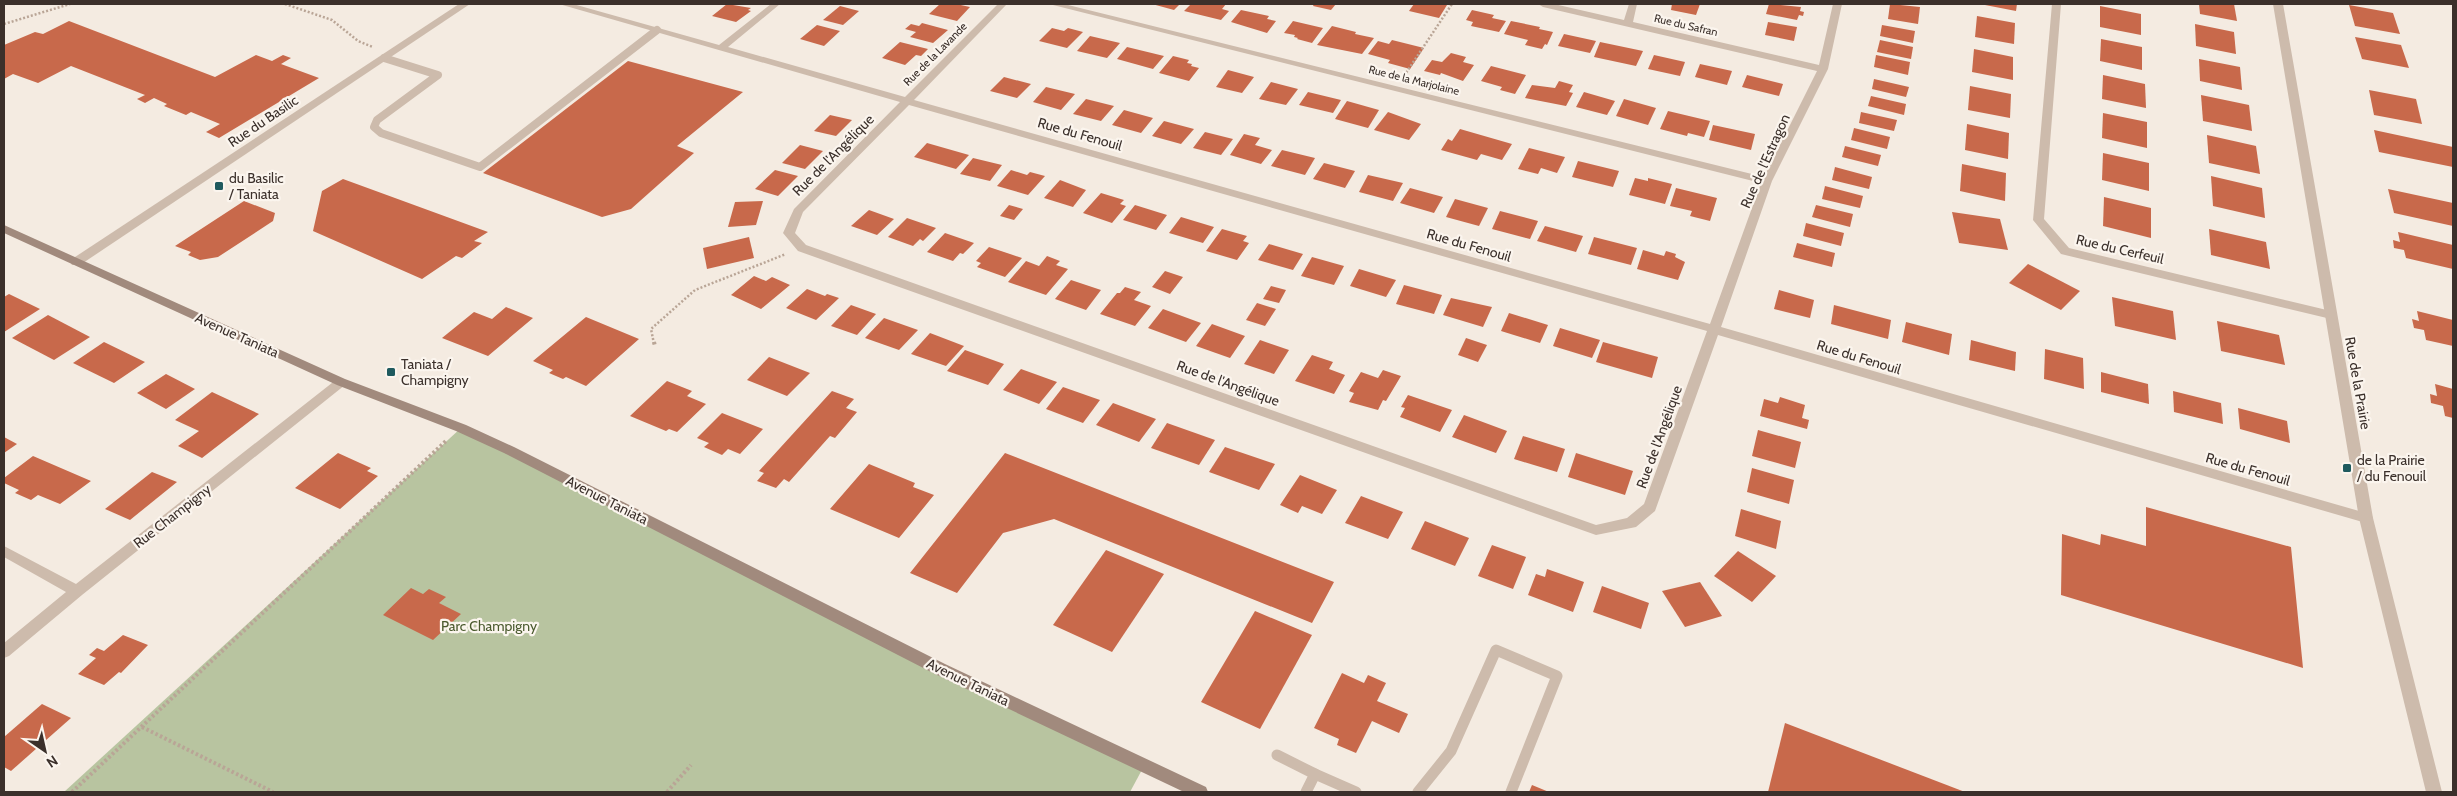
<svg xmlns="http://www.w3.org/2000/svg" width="2457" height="796" font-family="Cabin,sans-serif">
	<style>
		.green { fill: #b8c4a0 }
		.building { fill: #c8694b }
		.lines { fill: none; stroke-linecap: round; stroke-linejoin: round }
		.path-far1 { stroke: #b9a596; stroke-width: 2.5; stroke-dasharray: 2 2; stroke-linecap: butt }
		.path { stroke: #b9a596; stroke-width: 4; stroke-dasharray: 2.5 2.5; stroke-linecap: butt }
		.service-far1 { stroke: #cdbbac; stroke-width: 8 }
		.service { stroke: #cdbbac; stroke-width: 11 }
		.minor { fill: #cdbbac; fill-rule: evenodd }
		.tertiary { fill: #cdbbac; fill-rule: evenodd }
		.secondary { fill: #a18a7d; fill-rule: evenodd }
		.poi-dot { fill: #1f5a5e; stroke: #fbf5ee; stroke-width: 2 }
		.labels { text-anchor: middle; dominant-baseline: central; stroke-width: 4.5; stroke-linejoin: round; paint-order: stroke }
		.far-street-label { font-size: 11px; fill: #3b302b; stroke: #fbf5ee }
		.street-label { font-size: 14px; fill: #3b302b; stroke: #fbf5ee }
		.poi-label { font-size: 14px; fill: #3b302b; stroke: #fbf5ee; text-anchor: start }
		.park-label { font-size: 14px; fill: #4a5a2e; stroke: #fbf5ee }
	</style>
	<rect width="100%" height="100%" fill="#f4ebe1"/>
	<!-- green -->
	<polygon class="green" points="461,428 1144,766 1130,792 64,792"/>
	<!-- building -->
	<g class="building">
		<polygon points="727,4 751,8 748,10 751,11 736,22 712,16"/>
		<polygon points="940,4 956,4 970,7 957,21 929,14"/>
		<polygon points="1152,4 1180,4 1174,10"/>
		<polygon points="1191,4 1226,4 1222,9 1229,11 1221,20 1184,11"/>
		<polygon points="1314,4 1336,4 1331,10 1313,6"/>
		<polygon points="1414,4 1440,4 1447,5 1439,18 1409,11"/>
		<polygon points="1672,4 1700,4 1696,15 1671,10"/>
		<polygon points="1769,4 1801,7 1800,11 1804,12 1803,16 1799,15 1797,20 1766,14"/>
		<polygon points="1890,4 1920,7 1918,24 1888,19"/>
		<polygon points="1985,4 2017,4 2016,11 1985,5"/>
		<polygon points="2199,4 2234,4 2237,21 2200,14"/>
		<polygon points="2349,5 2393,13 2400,34 2355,26"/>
		<polygon points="840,6 859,11 843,25 823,20"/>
		<polygon points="2100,6 2141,14 2141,35 2100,27"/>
		<polygon points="1241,10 1269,16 1267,19 1276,21 1267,33 1231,22"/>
		<polygon points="1472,10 1494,15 1492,18 1506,21 1499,32 1471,26 1473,22 1466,20"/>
		<polygon points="1977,16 2015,23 2014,44 1975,37"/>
		<polygon points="69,21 215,77 256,55 272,61 283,55 291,58 281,64 319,78 219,138 206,132 220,124 191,112 186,115 164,106 167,104 154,98 145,103 137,99 145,95 71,66 38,83 13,74 4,79 4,45 35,32 43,34"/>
		<polygon points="1293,21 1323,28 1312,43 1297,39 1298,38 1294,37 1295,35 1284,33"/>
		<polygon points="1511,21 1540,27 1539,29 1553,32 1547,45 1545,44 1542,49 1525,45 1528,40 1504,34"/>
		<polygon points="1768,22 1797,27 1794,41 1765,35"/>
		<polygon points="922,23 948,30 933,43 910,37 916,32 905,29 911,24 919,26"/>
		<polygon points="2195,24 2234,32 2236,54 2196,46"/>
		<polygon points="817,25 840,31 824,46 800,39"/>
		<polygon points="1882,25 1915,31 1913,43 1880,36"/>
		<polygon points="1332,26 1356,32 1355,34 1374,38 1362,54 1317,45"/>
		<polygon points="1052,28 1064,31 1068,28 1083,32 1067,48 1039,41"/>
		<polygon points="1564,34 1596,41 1590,53 1558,46"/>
		<polygon points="1090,36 1120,43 1107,58 1077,51"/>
		<polygon points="2355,37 2401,45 2409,68 2362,59"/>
		<polygon points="2101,39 2142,47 2142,70 2100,61"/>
		<polygon points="1392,40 1424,48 1410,69 1388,63 1390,60 1368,54 1378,41 1389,44"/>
		<polygon points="1880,40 1913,47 1911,59 1877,52"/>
		<polygon points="900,42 928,49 921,56 916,55 905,65 882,58"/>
		<polygon points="1600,42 1643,51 1636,66 1594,57"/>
		<polygon points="1127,47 1164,56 1153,69 1117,59"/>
		<polygon points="1974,49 2013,57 2013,80 1972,72"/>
		<polygon points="1451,53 1466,57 1463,62 1474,65 1463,81 1441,73 1440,75 1424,71 1432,60 1442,62"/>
		<polygon points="1654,55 1685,62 1680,76 1648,69"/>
		<polygon points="1876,55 1910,62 1908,75 1874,67"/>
		<polygon points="1173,56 1189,60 1187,63 1192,64 1191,66 1199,68 1189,81 1159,73"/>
		<polygon points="2199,59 2240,67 2242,90 2200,81"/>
		<polygon points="628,61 743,92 677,146 694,153 631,209 602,217 483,173"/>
		<polygon points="1700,64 1732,71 1727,85 1695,77"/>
		<polygon points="1491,66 1526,75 1515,94 1500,90 1502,87 1481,81"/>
		<polygon points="1228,70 1254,77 1242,93 1216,87"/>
		<polygon points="1747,75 1783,84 1779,96 1742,87"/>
		<polygon points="2103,75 2145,84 2146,108 2102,99"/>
		<polygon points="1004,77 1031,84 1017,98 990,91"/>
		<polygon points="1874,79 1909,87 1906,97 1872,89"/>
		<polygon points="1559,81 1573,85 1569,92 1573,93 1566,106 1525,98 1532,85 1555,88"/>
		<polygon points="1271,82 1298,89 1286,105 1259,99"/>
		<polygon points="1970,86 2011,94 2010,118 1968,110"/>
		<polygon points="1046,87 1075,94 1061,110 1033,102"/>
		<polygon points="2369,90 2416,99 2422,124 2374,115"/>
		<polygon points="1308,92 1341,100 1333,113 1299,105"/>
		<polygon points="1584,92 1615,101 1607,115 1576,107"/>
		<polygon points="2201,95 2249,105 2252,131 2203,121"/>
		<polygon points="1871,96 1906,104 1904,115 1868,106"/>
		<polygon points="1086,99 1114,106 1101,121 1073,114"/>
		<polygon points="1624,99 1656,108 1648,125 1616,116"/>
		<polygon points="1347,101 1379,110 1368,128 1335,119"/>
		<polygon points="1124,110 1153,118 1141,133 1112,125"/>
		<polygon points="1668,111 1710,121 1704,137 1688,133 1687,136 1660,129"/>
		<polygon points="1388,112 1421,124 1409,140 1374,130"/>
		<polygon points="1861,112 1897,120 1894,131 1859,123"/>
		<polygon points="2103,113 2147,122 2147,148 2102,138"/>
		<polygon points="830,115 852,120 836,136 814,131"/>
		<polygon points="1164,121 1194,129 1181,144 1152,136"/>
		<polygon points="1967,124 2009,133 2008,159 1965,150"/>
		<polygon points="1713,125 1755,134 1751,150 1709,140"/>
		<polygon points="1854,128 1890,137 1887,149 1851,140"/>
		<polygon points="1460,129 1512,144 1502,160 1481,154 1477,160 1441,150 1448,139 1452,141"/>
		<polygon points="2374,130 2453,147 2453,167 2379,152"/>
		<polygon points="1205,132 1233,139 1221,155 1193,148"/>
		<polygon points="1244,134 1260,138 1255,145 1272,150 1261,164 1230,155"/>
		<polygon points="2207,135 2256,146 2260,174 2209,163"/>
		<polygon points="927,143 969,155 956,169 914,157"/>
		<polygon points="800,145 823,151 805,169 782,163"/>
		<polygon points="1845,146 1881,155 1878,166 1842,157"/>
		<polygon points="1529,148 1565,157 1557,173 1541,168 1538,174 1518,169"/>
		<polygon points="1282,150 1315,158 1305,175 1271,166"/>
		<polygon points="2103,153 2149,163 2149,191 2102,180"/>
		<polygon points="973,158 1002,165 990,181 960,174"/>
		<polygon points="1578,161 1619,171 1613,187 1572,177"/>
		<polygon points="1324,163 1355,171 1345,188 1313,179"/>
		<polygon points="1962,164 2006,173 2005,201 1960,191"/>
		<polygon points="1835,167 1872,177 1869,189 1832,180"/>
		<polygon points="775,170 798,176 778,196 755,189"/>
		<polygon points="1011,170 1027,175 1030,172 1045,176 1028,195 997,186"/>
		<polygon points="1368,175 1403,183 1393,201 1359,192"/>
		<polygon points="2211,176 2262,188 2265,218 2213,206"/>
		<polygon points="1635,178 1648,181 1648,178 1672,184 1665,204 1629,195"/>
		<polygon points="343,179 488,232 474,241 482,243 462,258 456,256 422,279 313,231 322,191"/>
		<polygon points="1060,180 1086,190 1073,207 1044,198"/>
		<polygon points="1825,186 1863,196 1860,208 1822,199"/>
		<polygon points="1410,188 1443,197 1434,213 1400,203"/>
		<polygon points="1676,188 1717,198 1710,221 1690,216 1692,211 1670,206"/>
		<polygon points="2388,189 2453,203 2453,226 2394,213"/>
		<polygon points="1101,193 1124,200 1120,204 1126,206 1112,223 1083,213"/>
		<polygon points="2104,197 2151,208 2151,238 2103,226"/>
		<polygon points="1455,199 1488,208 1479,226 1446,217"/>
		<polygon points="244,201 275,213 273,221 218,257 200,260 188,255 191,252 175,246"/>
		<polygon points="763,201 756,225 728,227 735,202"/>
		<polygon points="1009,205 1023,209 1014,220 1000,216"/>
		<polygon points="1135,205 1167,215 1156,230 1123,220"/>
		<polygon points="1816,205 1853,214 1850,227 1812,217"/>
		<polygon points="869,210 894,219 877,235 851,226"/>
		<polygon points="1500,211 1538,221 1530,239 1492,229"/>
		<polygon points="1952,212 2000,219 2008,250 1959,243"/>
		<polygon points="1181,217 1214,227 1203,243 1169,233"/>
		<polygon points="907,218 936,228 923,241 920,239 913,246 888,237"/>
		<polygon points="1806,223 1844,233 1841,246 1803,236"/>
		<polygon points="1545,226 1583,236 1576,252 1537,241"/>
		<polygon points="1222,229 1247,236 1243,241 1249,243 1237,260 1206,251"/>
		<polygon points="2209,229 2266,242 2270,269 2211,255"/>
		<polygon points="2398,232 2453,245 2453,269 2406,258 2404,250 2394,248 2393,240 2400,242"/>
		<polygon points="945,233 974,243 963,254 960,253 953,261 927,252"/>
		<polygon points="749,237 754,258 707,269 703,248"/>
		<polygon points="1594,237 1637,248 1631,265 1588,254"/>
		<polygon points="1797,243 1835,253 1832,267 1793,257"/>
		<polygon points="1269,244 1303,254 1293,270 1258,260"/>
		<polygon points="989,247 1022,258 1005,277 977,267 981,263 976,261"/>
		<polygon points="1643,250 1664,256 1666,251 1676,254 1675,257 1685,262 1678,280 1637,269"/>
		<polygon points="1047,256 1060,261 1056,265 1068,269 1046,295 1008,282 1026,261 1039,266"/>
		<polygon points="1312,257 1344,266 1334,285 1301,276"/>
		<polygon points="2028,264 2080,291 2061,310 2009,283"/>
		<polygon points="1359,269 1396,280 1386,297 1350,286"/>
		<polygon points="1165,271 1183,277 1170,294 1152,287"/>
		<polygon points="754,276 766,281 772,277 790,285 761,309 731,295"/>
		<polygon points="1071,280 1101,290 1086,310 1055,299"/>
		<polygon points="1404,285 1442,295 1434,314 1396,304"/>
		<polygon points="1271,286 1286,290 1279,303 1263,299"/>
		<polygon points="1125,287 1141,292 1134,300 1151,306 1135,326 1100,314 1117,293 1120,293"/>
		<polygon points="807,289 825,296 827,294 839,298 816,320 786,308"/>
		<polygon points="1779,290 1814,300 1810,318 1774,309"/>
		<polygon points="9,294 40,309 4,332 4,297"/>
		<polygon points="2112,297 2173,311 2176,340 2115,326"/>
		<polygon points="1451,298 1492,307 1483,327 1443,315"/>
		<polygon points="1257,303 1276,309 1265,326 1246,320"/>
		<polygon points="851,305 876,314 857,335 831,326"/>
		<polygon points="1834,305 1891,320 1888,339 1831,324"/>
		<polygon points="506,307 533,318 488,356 442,338 474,312 492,319"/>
		<polygon points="1163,309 1201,323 1186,342 1148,328"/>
		<polygon points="2417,311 2453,320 2453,346 2426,340 2424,330 2414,328 2412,319 2419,321"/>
		<polygon points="1509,313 1548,325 1540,343 1501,331"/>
		<polygon points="48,315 90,337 54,360 12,338"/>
		<polygon points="586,317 639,339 586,386 566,377 563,379 549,373 553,370 533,361"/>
		<polygon points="884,318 918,330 899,350 865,338"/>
		<polygon points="2217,321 2279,335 2285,365 2221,351"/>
		<polygon points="1906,322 1952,334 1949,355 1902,342"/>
		<polygon points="1212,324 1245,336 1230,358 1196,346"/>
		<polygon points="1560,328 1600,340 1592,358 1553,346"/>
		<polygon points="930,333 964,346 946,366 911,354"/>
		<polygon points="1466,338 1487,345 1478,362 1458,355"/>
		<polygon points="1260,340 1289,350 1274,374 1244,364"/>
		<polygon points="1971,340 2016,352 2015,371 1969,360"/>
		<polygon points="104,342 145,362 114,383 73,363"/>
		<polygon points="1603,342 1658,357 1652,378 1596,362"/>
		<polygon points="2045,349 2083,358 2084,389 2044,379"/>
		<polygon points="965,350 1004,364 988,385 947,371"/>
		<polygon points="1312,355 1333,362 1329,369 1345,375 1334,394 1295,381"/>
		<polygon points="769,357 810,373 787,396 747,380"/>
		<polygon points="1021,369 1057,382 1039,404 1003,390"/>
		<polygon points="1383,370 1401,376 1386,401 1383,400 1378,410 1349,402 1354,393 1349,391 1361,372 1378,378"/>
		<polygon points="2101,372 2148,384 2149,404 2101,392"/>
		<polygon points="166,374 195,389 166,409 137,393"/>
		<polygon points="667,381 692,391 687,396 706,404 677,432 669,429 666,431 630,416"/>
		<polygon points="2435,384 2453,389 2453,418 2445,416 2443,406 2431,403 2430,394 2437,396"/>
		<polygon points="1063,387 1100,400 1083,423 1046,409"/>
		<polygon points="832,391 854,399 846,408 857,412 835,438 830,436 789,482 784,479 776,488 757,481 764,473 759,471"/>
		<polygon points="2173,391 2221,403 2223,424 2174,412"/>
		<polygon points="212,392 259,414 202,458 178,446 199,431 175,420"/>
		<polygon points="1408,395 1452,410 1440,432 1400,417 1405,408 1401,407"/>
		<polygon points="1780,397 1805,405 1802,418 1809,420 1807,429 1760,416 1764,399 1778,403"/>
		<polygon points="1113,403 1156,419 1139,442 1096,425"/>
		<polygon points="2238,408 2287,421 2290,443 2240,429"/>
		<polygon points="722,413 763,429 740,454 728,449 722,455 704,447 709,443 697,438"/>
		<polygon points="1464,415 1507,431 1496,453 1452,437"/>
		<polygon points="1167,423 1215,440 1199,465 1151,448"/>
		<polygon points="1758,430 1801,442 1795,468 1752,456"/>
		<polygon points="1523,436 1565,449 1557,472 1514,459"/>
		<polygon points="4,437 17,444 4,453"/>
		<polygon points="1225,447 1275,464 1259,490 1209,472"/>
		<polygon points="338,453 371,468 367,471 378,476 340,509 295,488"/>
		<polygon points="1005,453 1334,582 1312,623 1054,519 1003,533 957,593 910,573"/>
		<polygon points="1576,453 1633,471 1625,495 1568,477"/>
		<polygon points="33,456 91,481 60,504 38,495 31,500 15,493 19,490 4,483 4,478"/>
		<polygon points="869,464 915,483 913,487 934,495 899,538 830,509"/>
		<polygon points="1752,468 1794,480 1789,504 1747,492"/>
		<polygon points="152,472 177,482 130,520 105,509"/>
		<polygon points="1300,475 1337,490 1322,514 1302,506 1298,513 1280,505"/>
		<polygon points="1361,496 1403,512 1388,539 1345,523"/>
		<polygon points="2146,507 2291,547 2303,668 2061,595 2062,534 2100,545 2101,534 2146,546"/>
		<polygon points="1741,509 1781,521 1776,549 1735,536"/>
		<polygon points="1425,521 1469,538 1455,566 1411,549"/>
		<polygon points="1492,545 1526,557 1513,589 1478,576"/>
		<polygon points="1106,550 1164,574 1112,652 1053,625"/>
		<polygon points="1738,551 1776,576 1752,602 1714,576"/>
		<polygon points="1547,569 1584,582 1573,612 1528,595 1536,574 1545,577"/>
		<polygon points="1700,582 1722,616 1685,627 1662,591"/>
		<polygon points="1602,586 1649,603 1641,629 1593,612"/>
		<polygon points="411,588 423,594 429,589 446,597 439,603 461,614 433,640 383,615"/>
		<polygon points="1255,611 1312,635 1260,729 1201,702"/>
		<polygon points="123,635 148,645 121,673 119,672 104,685 78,674 96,658 89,655 97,648 104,651"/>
		<polygon points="1342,673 1364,683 1368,675 1386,683 1377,701 1408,714 1399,733 1372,721 1356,753 1337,745 1339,739 1314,728"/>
		<polygon points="42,704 71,718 11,771 4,767 4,737"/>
		<polygon points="1785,723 1965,792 1768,792"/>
		<polygon points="1532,785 1549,792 1529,792"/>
	</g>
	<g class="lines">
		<!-- path-far1 -->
		<g class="path-far1">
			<polyline points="285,4 332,20 358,41 373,47"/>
			<polyline points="4,24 70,4"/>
			<polyline points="1404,76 1452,4"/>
			<polyline points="654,344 651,329 695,290 786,254"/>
		</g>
		<!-- path -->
		<g class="path">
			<polyline points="654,342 655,346"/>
			<polyline points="142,727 273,792"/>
			<polyline points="72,792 447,440"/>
			<polyline points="667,792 691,765"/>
		</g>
		<!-- service-far1 -->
		<polyline class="service-far1" points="384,58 438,75 377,120 374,127 381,133 480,167 657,30"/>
		<!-- service -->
		<g class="service">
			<polyline points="1277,755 1315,774"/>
			<polyline points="1306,792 1315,774 1356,792"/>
			<polyline points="1418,792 1451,751 1496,650 1557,676 1511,792"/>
		</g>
		<!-- minor -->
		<g class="minor">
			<polygon points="459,4 470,4 80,265 72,265 70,262 72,259"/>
			<path d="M559,4h14l146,41 52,-41h9l-52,43 177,50 93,-93h9l-93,96 796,224 51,-141 -712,-179h15l700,173 53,-106 -274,-64 -5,-3h16l70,16 5,-16h8l-4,18 186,43 14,-61h9l-14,65 -56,112 -51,146 645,186 5,1 2,4 -2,4 -5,1 -648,-188 -63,176 -19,16 -40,8 -798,-284 -15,-18 11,-24 106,-107zM909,105l798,226 -63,173 -17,14 -31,7 -790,-280 -11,-12 8,-21z"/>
			<polygon points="2052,4 2061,4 2044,219 2069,248 2331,311 2335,312 2337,315 2335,318 2331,319 2061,254 2033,220"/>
			<polygon points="341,378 347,382 345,385 82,595 9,656 4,658 4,643 66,592 4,557 4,546 76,584 337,379"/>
		</g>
		<!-- tertiary -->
		<polygon class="tertiary" points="2273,4 2283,4 2373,518 2442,792 2426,792 2359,518"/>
		<!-- secondary -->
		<polygon class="secondary" points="4,225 345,379 466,425 514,447 945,664 1206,787 1208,792 1184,792 935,674 504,453 456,431 337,385 4,233"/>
	</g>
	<!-- markers -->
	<g class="poi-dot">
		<rect x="214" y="181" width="10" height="10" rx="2.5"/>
		<rect x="386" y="367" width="10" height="10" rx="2.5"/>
		<rect x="2342" y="463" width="10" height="10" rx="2.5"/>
	</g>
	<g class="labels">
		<!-- far-street labels -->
		<g class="far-street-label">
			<text transform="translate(1686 25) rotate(13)">Rue du Safran</text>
			<text transform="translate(935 54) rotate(-45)">Rue de la Lavande</text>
			<text transform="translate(1414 80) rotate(14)">Rue de la Marjolaine</text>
		</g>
		<!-- street labels -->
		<g class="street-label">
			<text transform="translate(263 121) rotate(-34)">Rue du Basilic</text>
			<text transform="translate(1080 134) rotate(16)">Rue du Fenouil</text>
			<text transform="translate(833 155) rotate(-45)">Rue de l'Angélique</text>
			<text transform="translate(1765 161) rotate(-66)">Rue de l'Estragon</text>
			<text transform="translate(1469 245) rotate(16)">Rue du Fenouil</text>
			<text transform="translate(2120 249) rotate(13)">Rue du Cerfeuil</text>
			<text transform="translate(237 335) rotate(24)">Avenue Taniata</text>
			<text transform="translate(1859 357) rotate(17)">Rue du Fenouil</text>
			<text transform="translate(1228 383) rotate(20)">Rue de l'Angélique</text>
			<text transform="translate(2358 383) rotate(80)">Rue de la Prairie</text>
			<text transform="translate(1659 437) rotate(-70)">Rue de l'Angélique</text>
			<text transform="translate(2248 469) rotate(16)">Rue du Fenouil</text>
			<text transform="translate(607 500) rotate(27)">Avenue Taniata</text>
			<text transform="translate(172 516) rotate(-38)">Rue Champigny</text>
			<text transform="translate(968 682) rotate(26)">Avenue Taniata</text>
		</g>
		<!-- poi labels -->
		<g class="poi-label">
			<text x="229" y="178">du Basilic<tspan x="229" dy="16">/ Taniata</tspan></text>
			<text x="401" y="364">Taniata /<tspan x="401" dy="16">Champigny</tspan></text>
			<text x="2357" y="460">de la Prairie<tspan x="2357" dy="16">/ du Fenouil</tspan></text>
		</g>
		<!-- park labels -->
		<g class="park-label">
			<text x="489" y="626">Parc Champigny</text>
		</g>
	</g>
	<!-- border -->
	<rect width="2457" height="796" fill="none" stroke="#3b302b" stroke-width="10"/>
	<!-- north arrow -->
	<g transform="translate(45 751) rotate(146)" stroke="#fbf5ee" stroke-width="4" paint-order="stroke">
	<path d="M0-4L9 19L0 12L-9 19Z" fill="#3b302b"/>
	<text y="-8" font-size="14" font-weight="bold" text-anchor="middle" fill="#3b302b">N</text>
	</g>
</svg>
